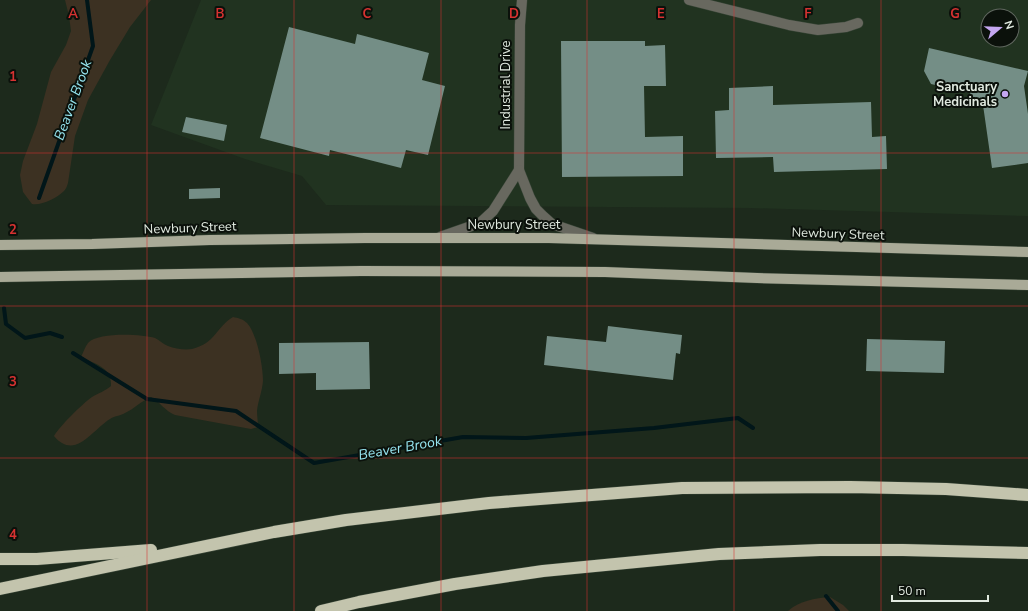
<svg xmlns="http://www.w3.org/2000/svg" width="1028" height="611" font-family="'Nunito Sans',sans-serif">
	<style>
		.built { fill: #213320; fill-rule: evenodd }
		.green { fill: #3c3122 }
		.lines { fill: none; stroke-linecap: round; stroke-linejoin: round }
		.stream { stroke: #011619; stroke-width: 4 }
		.building { fill: #748e86 }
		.minor-casing { stroke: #384537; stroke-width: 11 }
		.major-casing { stroke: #384537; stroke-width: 11 }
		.highway-casing { stroke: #384537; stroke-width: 13 }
		.minor { stroke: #68685f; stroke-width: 10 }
		.major { stroke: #a9aa97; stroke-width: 10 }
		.highway { stroke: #c3c4ad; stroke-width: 12 }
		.grid { fill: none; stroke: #d73231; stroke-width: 1; stroke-opacity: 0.55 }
		.poi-dot { fill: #c5a7f1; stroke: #0b110b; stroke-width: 1.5 }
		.labels { text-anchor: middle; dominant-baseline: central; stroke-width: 4; stroke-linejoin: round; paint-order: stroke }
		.street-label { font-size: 13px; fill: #e1eae0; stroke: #0b110b }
		.poi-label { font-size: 13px; font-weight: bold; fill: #e1eae0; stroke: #0b110b; text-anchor: end }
		.water-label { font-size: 14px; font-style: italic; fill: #96e5f0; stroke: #0b110b }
		.grid-label { font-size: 13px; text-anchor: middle; font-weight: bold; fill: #d73231; stroke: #0b110b; stroke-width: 4; stroke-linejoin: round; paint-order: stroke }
	</style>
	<rect width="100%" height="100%" fill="#1d2a1c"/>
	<!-- built -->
	<path class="built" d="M201,0h827v216l-278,-8 -424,-3 -24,-29 -57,-17 -94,-34zM988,16h24v24h-24z"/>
	<!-- green -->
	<g class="green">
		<path d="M65,0h86l-21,27 -20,33 -22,40 -13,36 -7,47c-1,3 -2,6 -4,8 -7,7 -23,15 -32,13l-9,-12 -3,-17 3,-14 14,-37 14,-52 15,-27 5,-14 -2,-15z"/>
		<path d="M233,317c5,1 10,2 14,6 10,11 16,43 16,58 -1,11 -5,20 -6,30 0,5 1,11 1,16l-7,2 -76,-14c-10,-4 -15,-13 -24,-18 -10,4 -17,12 -26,16 -5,3 -11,3 -15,6 -18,11 -35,42 -56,17 6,-10 28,-32 38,-39 7,-4 13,-6 19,-11 1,-19 -16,-22 -30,-29 2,-4 4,-10 7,-14 10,-11 53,-9 67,-5 4,2 8,6 13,8 7,3 17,4 24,3 24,-6 24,-22 41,-32z"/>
		<path d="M830,597l13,8 6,6h-61c11,-10 27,-13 42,-14z"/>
	</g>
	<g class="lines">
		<!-- stream -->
		<g class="stream">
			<polyline points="39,198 93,46 87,0"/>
			<polyline points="4,308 6,324 25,338 50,333 62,337"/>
			<polyline points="73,353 147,399 236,411 314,463 463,437 526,438 654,428 738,418 753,428"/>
			<polyline points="826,596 838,611"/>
		</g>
	</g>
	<!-- building -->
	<g class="building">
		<polygon points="289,27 355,44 357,34 429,53 422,80 445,86 428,155 406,150 401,168 330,150 329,156 260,138"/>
		<polygon points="561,41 645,41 645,46 665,45 666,86 644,86 645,137 683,136 683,176 562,177"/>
		<polygon points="929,48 1028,71 1024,86 1028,114 1028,163 992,168 983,105 975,101 970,93 931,84 924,71"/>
		<polygon points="773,86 773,105 871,102 872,137 886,136 887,169 774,172 773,157 716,158 715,111 729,110 729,88"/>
		<polygon points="186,117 227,125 224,141 182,132"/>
		<polygon points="220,188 220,198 189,199 189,189"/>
		<polygon points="608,326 682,335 680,354 676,353 673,380 544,365 547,336 606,342"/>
		<polygon points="867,339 945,341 944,373 866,371"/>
		<polygon points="369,342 370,389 316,390 316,373 279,374 279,343"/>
	</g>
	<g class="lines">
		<defs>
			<g id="minor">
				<polyline points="522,0 520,25 519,170 530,198 536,209 542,215 552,224 593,238"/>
				<polyline points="689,0 789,25 818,30 846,27 858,23"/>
				<polyline points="440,237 480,223 493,211 519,170"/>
			</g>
			<g id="major">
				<polyline points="0,245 92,244 210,240 365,238 549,238 1028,252"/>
				<polyline points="0,277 361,271 605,272 757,278 1028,285"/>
			</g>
			<g id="highway">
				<polyline points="0,559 37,559 151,550"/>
				<polyline points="0,589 274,532 346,520 489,503 682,488 850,487 946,489 1028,495"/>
				<polyline points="321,611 359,602 455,584 543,571 719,554 820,550 903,550 1028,553"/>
			</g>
		</defs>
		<!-- minor casing -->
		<use href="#minor" class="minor-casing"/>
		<!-- major casing -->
		<use href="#major" class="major-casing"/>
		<!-- highway casing -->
		<use href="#highway" class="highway-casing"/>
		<!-- minor -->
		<use href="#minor" class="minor"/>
		<!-- major -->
		<use href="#major" class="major"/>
		<!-- highway -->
		<use href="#highway" class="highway"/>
	</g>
	<!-- grid -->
	<path class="grid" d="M147,0v611M294,0v611M441,0v611M587,0v611M734,0v611M881,0v611M0,153h1028M0,306h1028M0,458h1028"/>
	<!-- markers -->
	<circle class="poi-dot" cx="1005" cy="94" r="4"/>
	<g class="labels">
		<!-- street labels -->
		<g class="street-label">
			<text transform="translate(506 85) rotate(-90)">Industrial Drive</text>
			<text x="514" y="225">Newbury Street</text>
			<text transform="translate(190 228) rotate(-2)">Newbury Street</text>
			<text transform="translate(838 234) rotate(2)">Newbury Street</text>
		</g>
		<!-- poi labels -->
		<g class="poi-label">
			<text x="997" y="87">Sanctuary<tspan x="997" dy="15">Medicinals</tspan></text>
		</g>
		<!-- water labels -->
		<g class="water-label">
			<text transform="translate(73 100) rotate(-70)">Beaver Brook</text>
			<text transform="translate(400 448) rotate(-10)">Beaver Brook</text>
		</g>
	</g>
	<g class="grid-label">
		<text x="73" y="18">A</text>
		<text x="220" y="18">B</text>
		<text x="367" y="18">C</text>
		<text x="514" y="18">D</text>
		<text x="661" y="18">E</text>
		<text x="808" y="18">F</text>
		<text x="955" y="18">G</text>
		<text x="13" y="81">1</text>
		<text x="13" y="234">2</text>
		<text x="13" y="386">3</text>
		<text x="13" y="539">4</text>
	</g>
	<!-- north arrow -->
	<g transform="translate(1000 28) rotate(71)"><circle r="19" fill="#0b110b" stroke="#616860"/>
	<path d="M0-3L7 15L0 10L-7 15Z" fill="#c5a7f1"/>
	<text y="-6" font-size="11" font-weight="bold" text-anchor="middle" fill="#e1eae0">N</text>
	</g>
	<!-- scale -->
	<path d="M892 595v6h96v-6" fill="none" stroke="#e1eae0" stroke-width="2"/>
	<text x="898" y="595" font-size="12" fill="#e1eae0" stroke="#0b110b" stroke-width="3" paint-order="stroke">50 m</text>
</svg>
